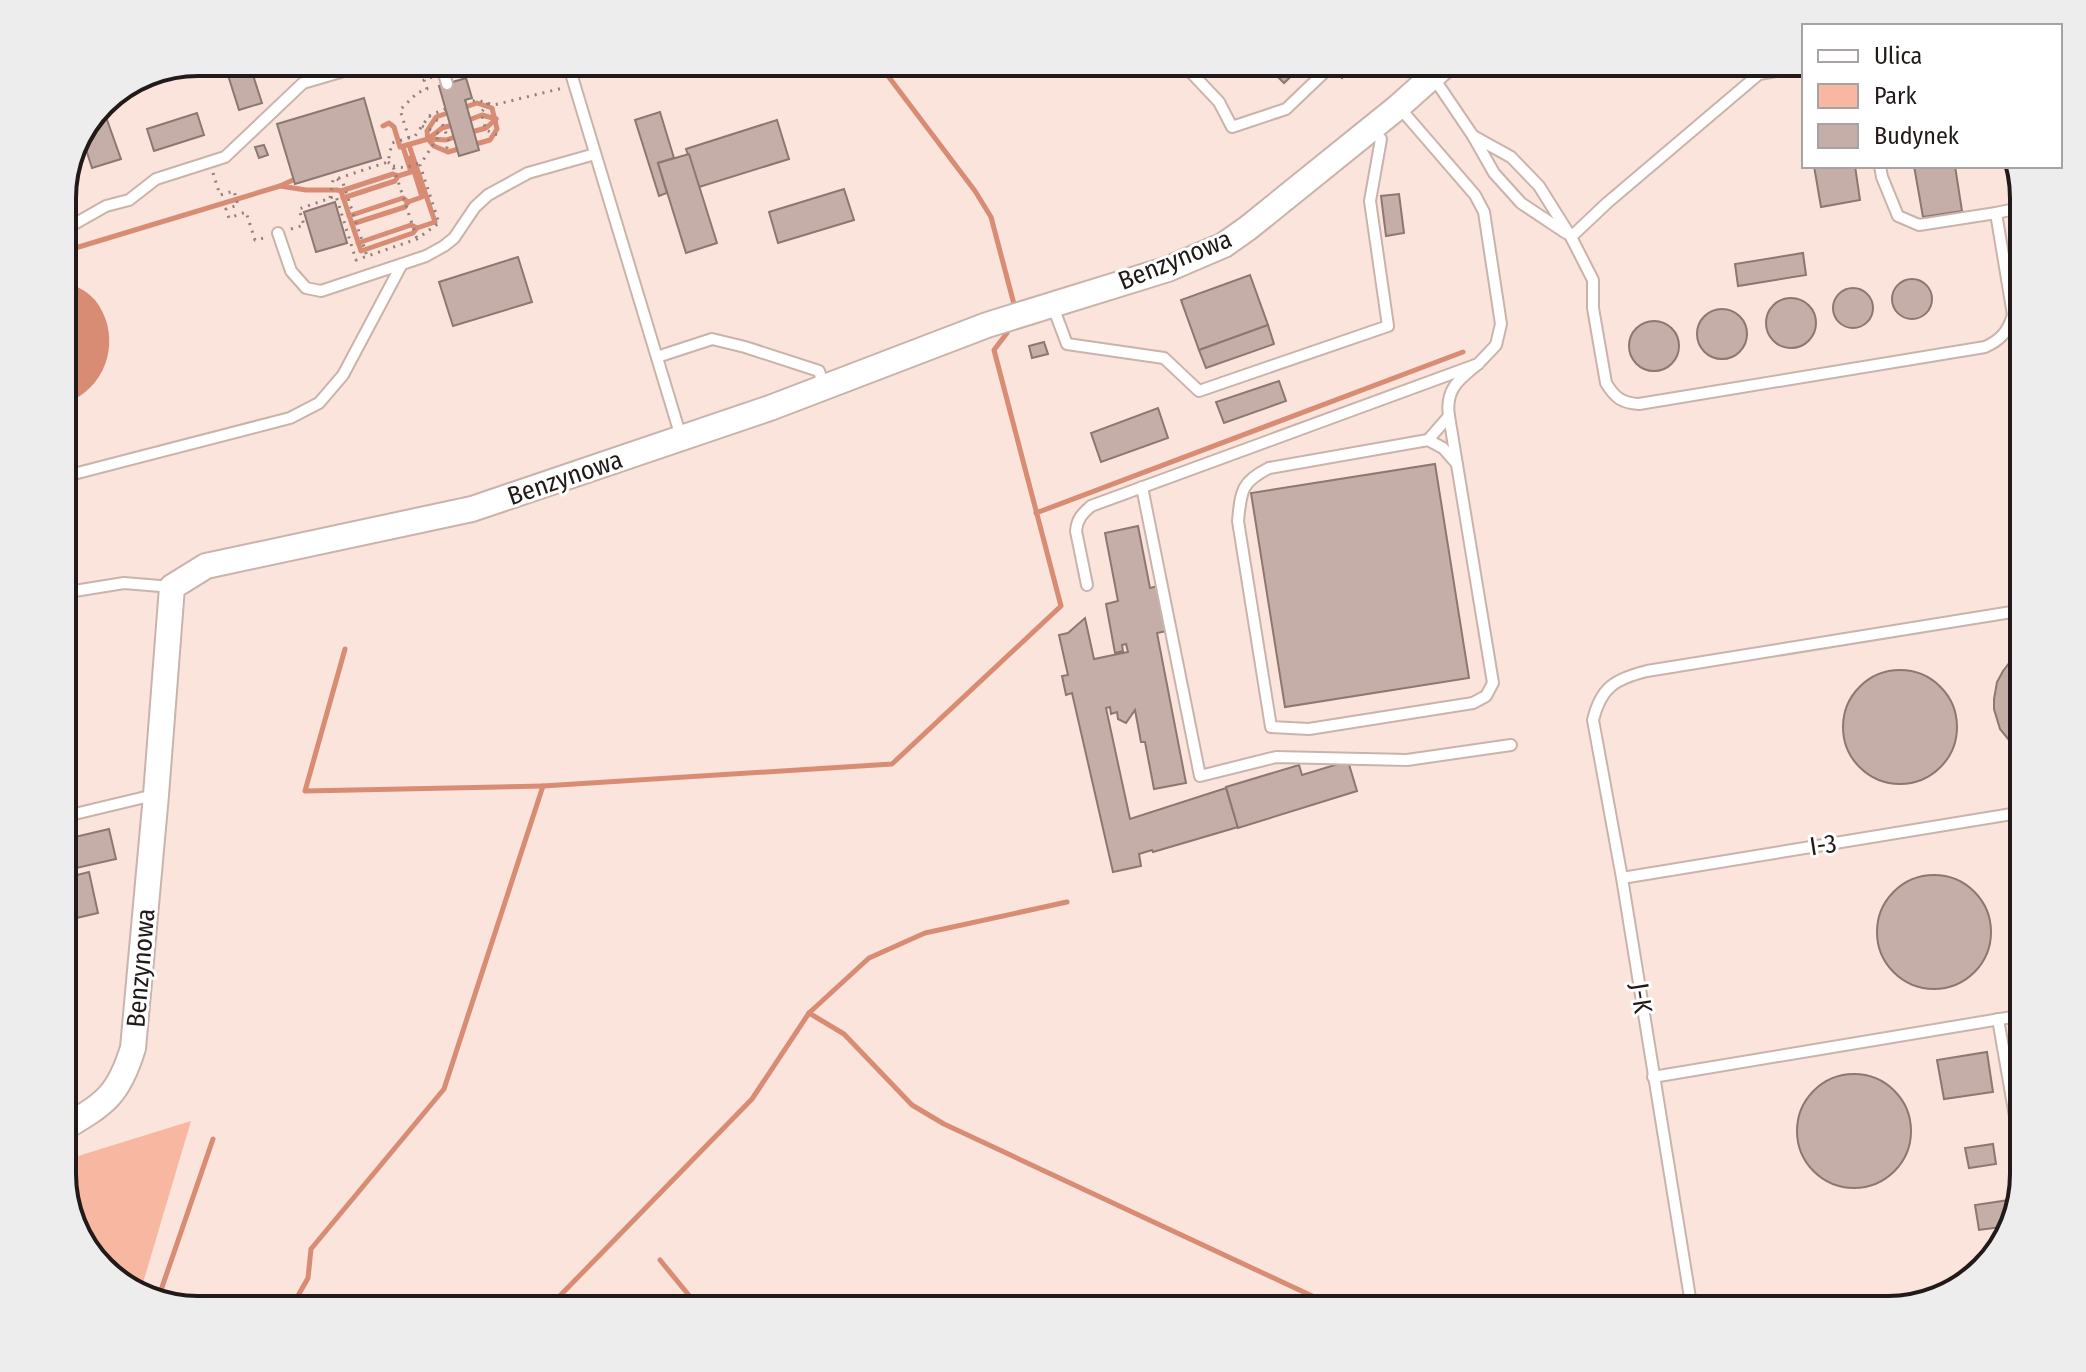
<svg xmlns="http://www.w3.org/2000/svg" width="2086" height="1372" font-family="'Fira Sans Condensed',sans-serif">
	<style>
		.green { fill: #f8b7a0 }
		.water { fill: #d78c73 }
		.lines { fill: none; stroke-linecap: round; stroke-linejoin: round }
		.stream { stroke: #d78c73; stroke-width: 5 }
		.building { fill: #c4aea7; stroke: #8c7871; stroke-width: 2 }
		.service-casing { stroke: #c9b3ab; stroke-width: 14 }
		.tertiary-casing { stroke: #c9b3ab; stroke-width: 28 }
		.path { stroke: #8f807b; stroke-width: 3; stroke-dasharray: 2 6; stroke-linecap: butt }
		.service { stroke: #fff; stroke-width: 10 }
		.tertiary { stroke: #fff; stroke-width: 24 }
		.labels { text-anchor: middle; dominant-baseline: central; stroke-width: 6; stroke-linejoin: round; paint-order: stroke }
		.street-label { font-size: 26px; fill: #221a18; stroke: #fff }
		.rim { fill: none; stroke: #221a18; stroke-width: 4 }
	</style>
	<rect width="100%" height="100%" fill="#fbe4dc"/>
	<!-- green -->
	<polygon class="green" points="191,1121 140,1293 123,1287 80,1242 62,1182 62,1161"/>
	<!-- water -->
	<path class="water" d="M62,280c12,5 24,10 33,20 24,30 17,75 -15,96 -5,3 -12,5 -18,7z"/>
	<g class="lines">
		<!-- stream -->
		<g class="stream">
			<polyline points="882,68 975,191 991,217 1015,308"/>
			<polygon points="477,103 492,108 497,129 490,140 448,152 434,146 428,139 427,131 436,117"/>
			<polyline points="466,121 482,115 496,119"/>
			<polyline points="383,126 389,123 394,127 400,147 428,139 442,128 456,124"/>
			<polyline points="468,133 486,128 496,119"/>
			<polyline points="429,139 446,140 458,136"/>
			<polyline points="280,186 306,190 337,190 341,191 361,251 413,233 417,228 435,222 409,145"/>
			<polyline points="341,191 393,174 398,176"/>
			<polyline points="343,198 395,181 398,176 411,172 403,147"/>
			<polyline points="349,216 403,198 408,202"/>
			<polyline points="352,224 405,207 408,202 422,197 410,158"/>
			<polyline points="358,243 411,225 417,228"/>
			<polyline points="62,252 280,186 293,180"/>
			<polyline points="1036,513 1463,352"/>
			<polyline points="345,649 305,791 543,786"/>
			<polyline points="809,1013 844,1034 912,1105 944,1124 1342,1310"/>
			<polyline points="660,1260 701,1310"/>
			<polyline points="153,1297 159,1296 213,1139"/>
			<polyline points="290,1310 308,1278 311,1249 444,1089 543,786 892,764 1061,606 994,350 1007,333"/>
			<polyline points="546,1310 752,1099 809,1013 869,958 925,933 1067,902"/>
		</g>
	</g>
	<!-- building -->
	<g class="building">
		<polygon points="1303,65 1284,83 1267,66"/>
		<polygon points="1347,65 1352,65 1354,68 1342,78 1338,72"/>
		<polygon points="227,72 252,72 262,103 239,110"/>
		<polygon points="466,78 472,98 465,100 479,150 459,156 439,86"/>
		<polygon points="364,98 381,158 295,184 277,124"/>
		<polygon points="101,103 121,159 92,168 84,143"/>
		<polygon points="660,112 674,158 658,163 667,193 659,196 635,120"/>
		<polygon points="197,113 204,135 154,151 147,129"/>
		<polygon points="777,120 789,159 699,187 686,149"/>
		<polygon points="264,145 268,155 259,158 255,147"/>
		<polygon points="689,154 717,243 686,253 658,163"/>
		<polygon points="1814,166 1855,166 1860,200 1821,207"/>
		<polygon points="1914,166 1955,166 1962,211 1923,217"/>
		<polygon points="844,189 854,220 778,243 769,212"/>
		<polygon points="1399,194 1404,233 1386,236 1381,196"/>
		<polygon points="335,202 347,243 316,252 304,212"/>
		<polygon points="1803,253 1806,275 1738,286 1735,264"/>
		<polygon points="518,257 532,302 453,326 439,282"/>
		<polygon points="1250,275 1268,325 1199,350 1181,300"/>
		<circle cx="1912" cy="299" r="20"/>
		<circle cx="1853" cy="308" r="20"/>
		<circle cx="1791" cy="323" r="25"/>
		<circle cx="1722" cy="334" r="25"/>
		<circle cx="1654" cy="346" r="25"/>
		<polygon points="1268,325 1274,344 1206,368 1199,350"/>
		<polygon points="1044,342 1048,354 1032,358 1029,346"/>
		<polygon points="1279,381 1286,401 1224,423 1216,402"/>
		<polygon points="1158,408 1168,438 1101,462 1091,433"/>
		<polygon points="1435,464 1469,678 1285,707 1251,493"/>
		<polygon points="1138,526 1150,588 1158,586 1167,631 1157,633 1186,783 1154,789 1145,742 1141,742 1135,710 1126,723 1118,719 1117,712 1111,714 1110,707 1106,708 1130,819 1226,788 1238,827 1153,852 1152,850 1139,854 1141,866 1113,872 1072,693 1066,695 1062,676 1068,675 1059,635 1068,633 1085,618 1094,659 1128,652 1126,644 1122,645 1123,651 1115,653 1106,604 1118,601 1105,533"/>
		<polygon points="2024,652 2024,752 2013,745 2000,729 1994,709 1994,699 1997,682 2003,671 2010,662"/>
		<circle cx="1900" cy="727" r="57"/>
		<polygon points="1348,761 1357,791 1238,828 1226,787 1299,765 1302,775"/>
		<polygon points="109,829 116,859 76,868 77,875 89,872 98,913 68,920 62,894 62,878 64,877 62,840"/>
		<circle cx="1934" cy="932" r="57"/>
		<polygon points="1987,1052 1993,1092 1944,1099 1937,1060"/>
		<circle cx="1854" cy="1131" r="57"/>
		<polygon points="1993,1144 1996,1164 1969,1168 1965,1148"/>
		<polygon points="2009,1200 2011,1217 2009,1226 1979,1230 1975,1205"/>
	</g>
	<g class="lines">
		<defs>
			<g id="service">
				<polyline points="1425,65 1473,136 1494,173 1521,203 1566,233"/>
				<polyline points="1185,66 1219,102 1232,127 1286,109 1332,65"/>
				<polyline points="443,70 447,84"/>
				<polyline points="570,70 681,437"/>
				<path d="M1473,136l38,21 28,29 32,51 22,43v28l13,75c9,15 16,20 33,21l346,-57c16,-7 23,-16 28,-32l-17,-102"/>
				<polyline points="1880,166 1882,177 1898,216 1919,225 1996,213 2024,207"/>
				<polyline points="62,231 106,206 129,200 156,179 225,157 303,83 344,71"/>
				<polyline points="278,233 291,271 306,288 321,291 426,256 444,246 454,238 475,207 488,195 528,173 595,154"/>
				<polyline points="1571,237 1607,203 1759,74 1804,66"/>
				<polyline points="1053,307 1067,344 1164,358 1199,391 1388,326 1370,201 1381,139 1371,130"/>
				<polyline points="657,357 712,339 745,347 819,371 824,387"/>
				<polyline points="1428,440 1449,416"/>
				<path d="M1457,464l-14,-16 -15,-8 -159,28c-28,14 -28,23 -31,53l33,206 38,2 164,-26 13,-7 7,-13 -44,-267c-4,-26 9,-36 29,-52"/>
				<polyline points="62,477 290,418 319,403 343,375 402,264"/>
				<polyline points="1142,487 1200,776 1276,757 1407,760 1511,745"/>
				<path d="M1087,585l-11,-54c1,-12 6,-17 15,-25l387,-142 18,-19 5,-21 -17,-112 -9,-17 -76,-88"/>
				<polyline points="62,593 124,583 172,587"/>
				<polyline points="62,817 154,795"/>
				<polyline points="1622,878 2024,812"/>
				<polyline points="1998,1019 2024,1168"/>
				<polyline points="1653,1077 2024,1015"/>
				<path d="M1692,1310l-70,-432 -29,-158c8,-33 22,-41 54,-49l377,-61"/>
			</g>
			<path id="tertiary" d="M62,1129c42,-25 56,-32 71,-81l23,-253 16,-208 34,-21 266,-57 298,-101 217,-83 181,-56 56,-24 24,-17 150,-121 47,-42"/>
		</defs>
		<!-- service casing -->
		<use href="#service" class="service-casing"/>
		<!-- tertiary casing -->
		<use href="#tertiary" class="tertiary-casing"/>
		<!-- path -->
		<g class="path">
			<polyline points="465,103 477,100 494,105 563,88"/>
			<polyline points="488,103 481,113 486,130 497,135"/>
			<polyline points="429,116 442,123 449,141 445,154"/>
			<polyline points="409,138 400,110 417,93 427,89 424,80 432,77"/>
			<polyline points="388,162 393,166 417,239"/>
			<polyline points="393,166 405,168 423,162"/>
			<polyline points="213,173 220,195 234,191 238,205 226,209 229,218 246,212 255,240 264,238"/>
			<polyline points="337,179 343,183 367,256"/>
			<polyline points="330,198 333,180 388,162 392,143 415,136 429,116 445,109"/>
			<polyline points="291,229 304,225 299,209 336,196 356,260 417,239 439,223 420,165 440,134 422,126"/>
		</g>
		<!-- service -->
		<use href="#service" class="service"/>
		<!-- tertiary -->
		<use href="#tertiary" class="tertiary"/>
	</g>
	<g class="labels">
		<!-- street labels -->
		<g class="street-label">
			<text transform="translate(1175 260) rotate(-22)">Benzynowa</text>
			<text transform="translate(565 478) rotate(-19)">Benzynowa</text>
			<text transform="translate(1823 845) rotate(-9)">I-3</text>
			<text transform="translate(141 968) rotate(-85)">Benzynowa</text>
			<text transform="translate(1641 998) rotate(81)">J-K</text>
		</g>
	</g>
	<!-- crop -->
	<path d="M0 0H2086V1372H0ZM198 76H1888A122 122 0 0 1 2010 198V1174A122 122 0 0 1 1888 1296H198A122 122 0 0 1 76 1174V198A122 122 0 0 1 198 76Z" fill="#ededed" fill-rule="evenodd"/>
	<path class="rim" d="M198 76H1888A122 122 0 0 1 2010 198V1174A122 122 0 0 1 1888 1296H198A122 122 0 0 1 76 1174V198A122 122 0 0 1 198 76Z"/>
	<!-- legend -->
	<rect x="1802" y="24" width="260" height="144" fill="#ffffff" stroke="#a7a3a3" stroke-width="2"/>
	<rect x="1818" y="50" width="40" height="12" fill="#ffffff" stroke="#a7a3a3" stroke-width="2"/>
	<text x="1874" y="64" font-size="24" fill="#221a18">Ulica</text>
	<rect x="1818" y="84" width="40" height="24" fill="#f8b7a0" stroke="#a7a3a3" stroke-width="2"/>
	<text x="1874" y="104" font-size="24" fill="#221a18">Park</text>
	<rect x="1818" y="124" width="40" height="24" fill="#c4aea7" stroke="#a7a3a3" stroke-width="2"/>
	<text x="1874" y="144" font-size="24" fill="#221a18">Budynek</text>
</svg>
